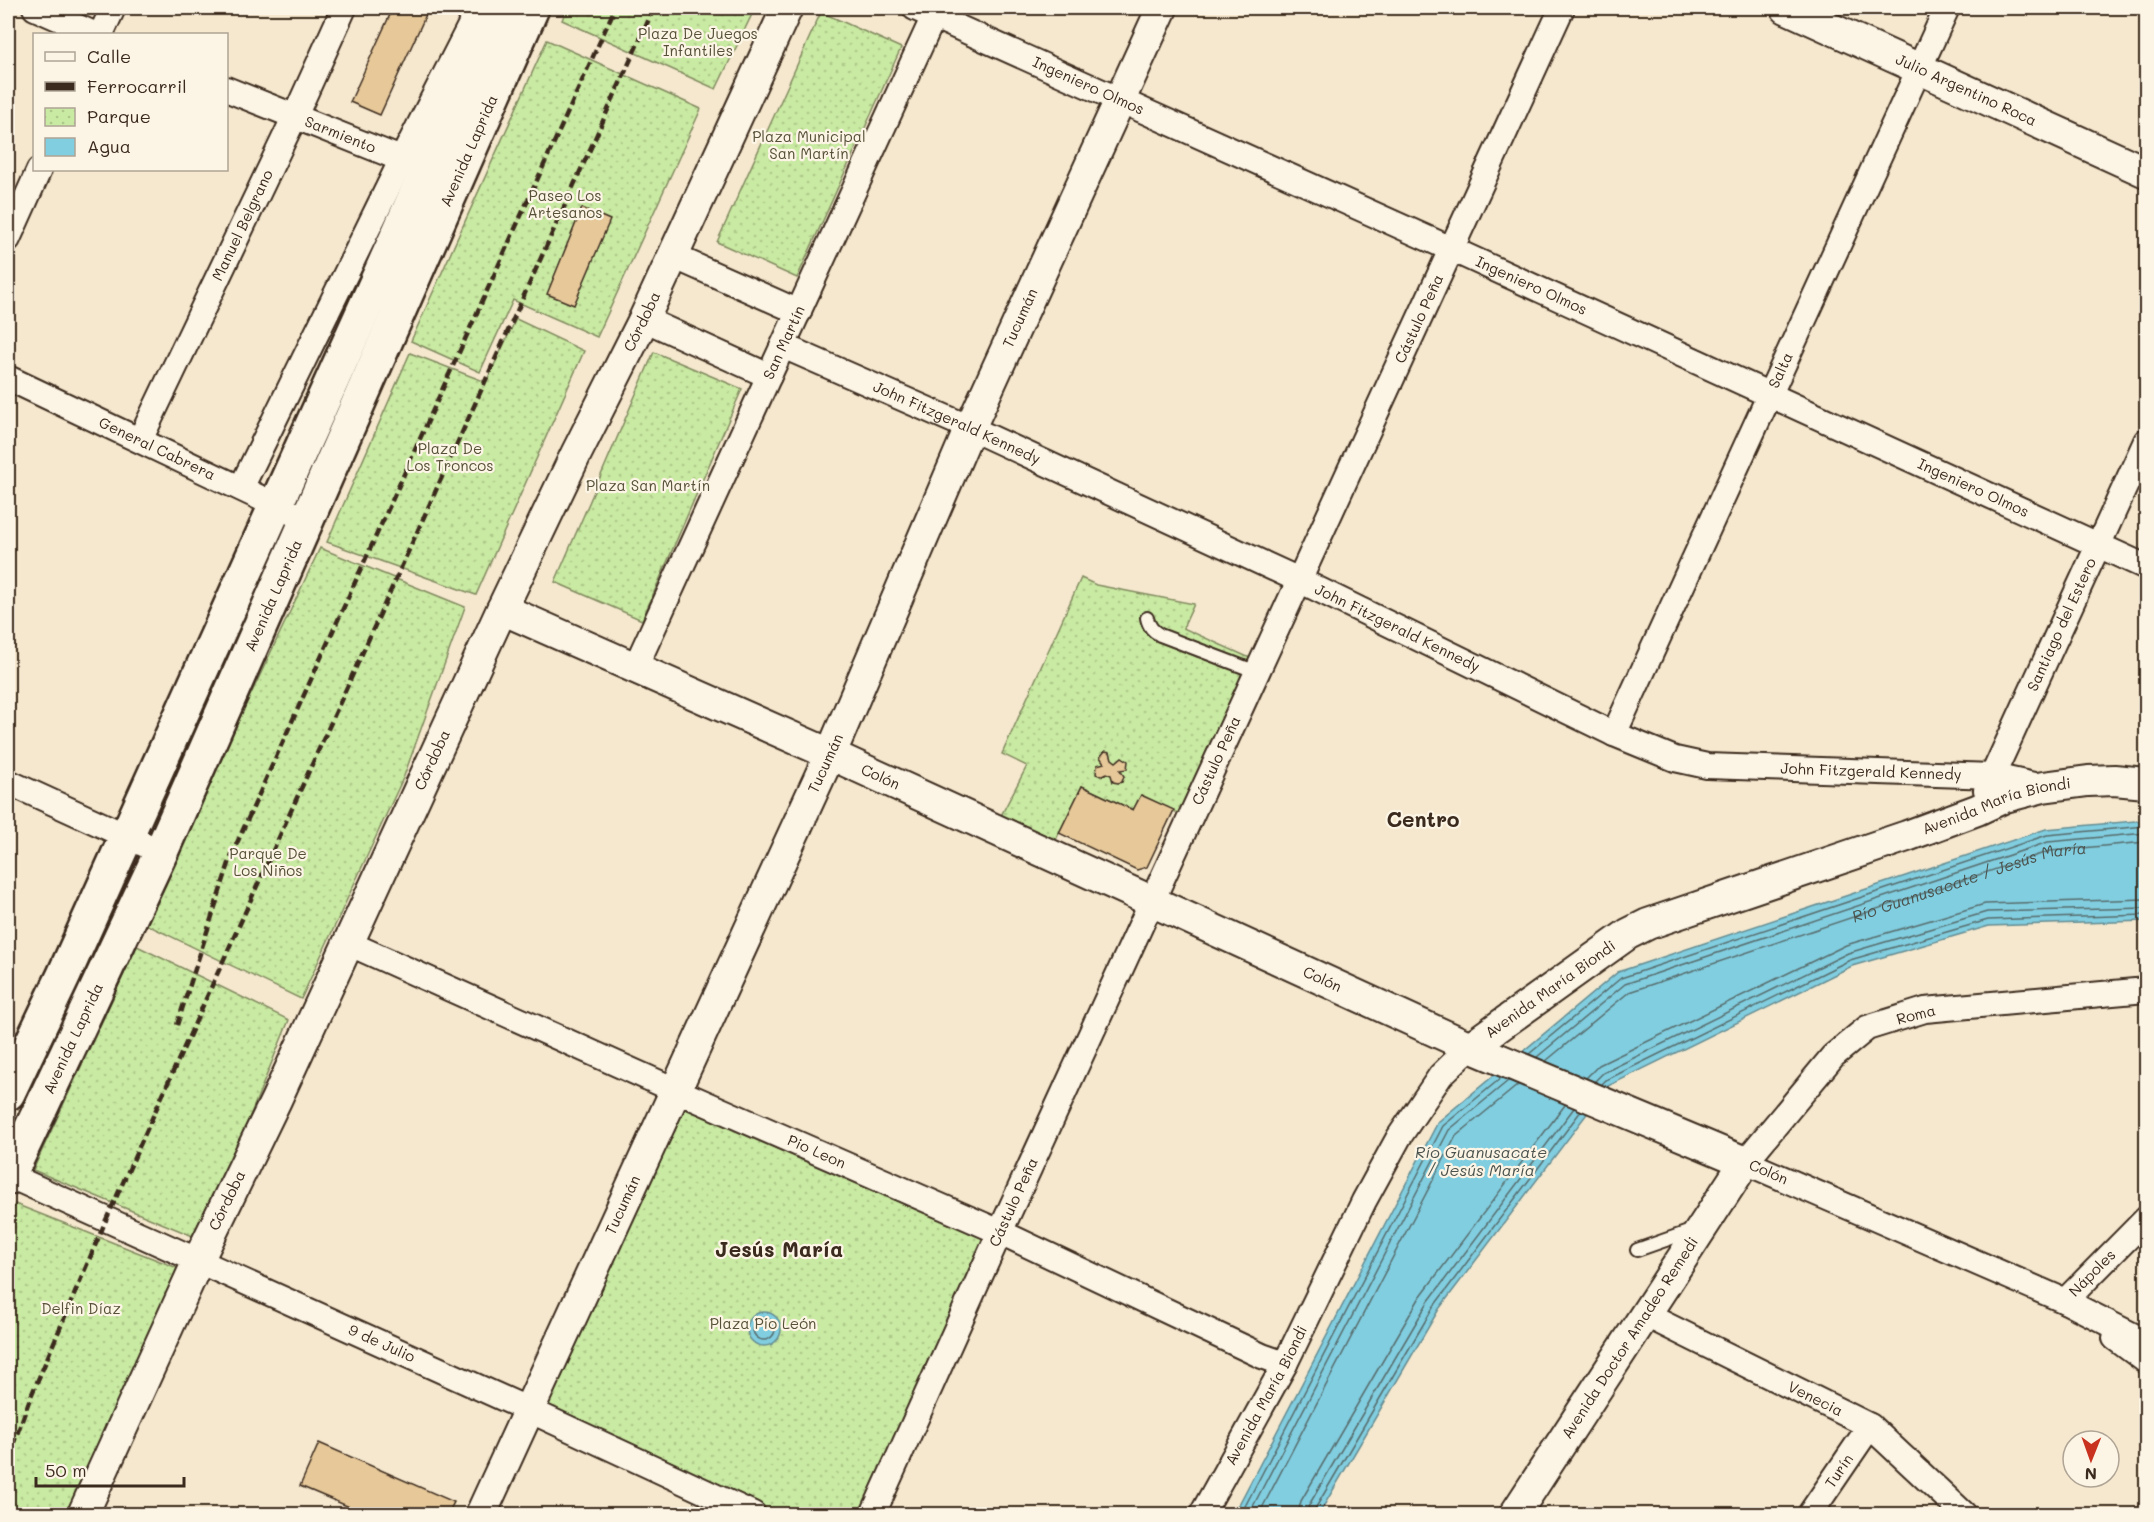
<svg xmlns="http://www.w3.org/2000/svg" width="2154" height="1522" viewBox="0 0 2154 1522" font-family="Mali,sans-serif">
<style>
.park{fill:url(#park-dots);stroke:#828a60;stroke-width:1.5}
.water{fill:#81cee0;stroke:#658c92;stroke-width:1.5}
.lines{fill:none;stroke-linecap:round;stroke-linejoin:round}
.shore{stroke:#576c6c;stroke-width:1.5}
.building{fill:#e6c899;stroke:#3b2a1e;stroke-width:1.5}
.service-casing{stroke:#3b2a1e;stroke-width:16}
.minor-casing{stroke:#3b2a1e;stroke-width:28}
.tertiary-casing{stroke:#3b2a1e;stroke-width:34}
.secondary-casing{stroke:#3b2a1e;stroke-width:38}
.service{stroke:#fcf5e5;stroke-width:12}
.minor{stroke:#fcf5e5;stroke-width:24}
.tertiary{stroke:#fcf5e5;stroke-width:30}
.secondary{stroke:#fcf5e5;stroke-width:33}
.rail{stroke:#3b2a1e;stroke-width:4.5;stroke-dasharray:9 4.5;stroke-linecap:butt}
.labels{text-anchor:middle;stroke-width:4.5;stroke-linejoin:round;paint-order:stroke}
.park-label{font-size:15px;fill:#575038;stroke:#fcf5e5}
.street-label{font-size:15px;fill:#3b2a1e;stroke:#fcf5e5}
.water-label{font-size:16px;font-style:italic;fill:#4c534e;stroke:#fcf5e5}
.district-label{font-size:21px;font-weight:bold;fill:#3b2a1e;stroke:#fcf5e5}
</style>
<defs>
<pattern id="park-dots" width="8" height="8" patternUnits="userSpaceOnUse" patternTransform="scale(1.5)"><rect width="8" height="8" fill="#c9eaa2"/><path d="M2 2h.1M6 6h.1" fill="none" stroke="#aec98b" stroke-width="1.8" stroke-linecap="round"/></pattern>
</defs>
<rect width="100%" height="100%" fill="#f5e8ce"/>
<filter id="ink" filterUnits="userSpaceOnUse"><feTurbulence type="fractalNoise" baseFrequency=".0167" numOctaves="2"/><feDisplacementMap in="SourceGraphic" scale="12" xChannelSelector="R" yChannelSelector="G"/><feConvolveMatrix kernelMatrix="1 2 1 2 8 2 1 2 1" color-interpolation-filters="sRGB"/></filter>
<g filter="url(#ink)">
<g class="park">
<polygon points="567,8 755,8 716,89 562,20"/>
<polygon points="821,12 901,48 797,278 717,242"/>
<polygon points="547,40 701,109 597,337 513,300 480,372 411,341"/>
<polygon points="516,319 584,351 476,595 327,542 410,353 486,382"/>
<polygon points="654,352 742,389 642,620 555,582"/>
<polygon points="320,548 465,607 404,776 301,999 143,923"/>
<polygon points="1081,578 1096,585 1194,604 1183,628 1261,663 1190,819 1141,795 1133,810 1082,786 1049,854 994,829 1027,766 1002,754"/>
<polygon points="137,946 289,1020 200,1239 33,1170"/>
<polygon points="675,1090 1000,1232 873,1514 753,1514 529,1410"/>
<polygon points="15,1204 180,1269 68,1514 8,1514 8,1222"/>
</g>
<g class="water">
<polygon points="2146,820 2146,921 1989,926 1852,966 1608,1086 1439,1309 1319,1514 1234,1514 1438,1122 1618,972 2046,829"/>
<circle cx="764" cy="1329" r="17"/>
</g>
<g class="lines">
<g class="shore">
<polyline points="1529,1054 1621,978 2047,835 2146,826"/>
<polyline points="1537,1057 1625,984 2048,842 2146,833"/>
<path id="s1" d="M1546,1061L1629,992L2050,851L2146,842"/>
<polyline points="1586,1078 1599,1065 1846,945 1985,904 2146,899"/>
<polyline points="1595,1081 1603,1073 1848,953 1987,912 2146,908"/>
<polyline points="1602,1084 1606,1080 1850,960 1988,920 2146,915"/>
<circle cx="764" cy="1329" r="11"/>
<polyline points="1241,1514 1443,1126 1501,1078"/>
<polyline points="1249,1514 1449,1130 1508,1081"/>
<polyline points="1259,1514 1456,1136 1518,1085"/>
<polyline points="1298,1514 1301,1501 1420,1297 1565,1105"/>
<polyline points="1307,1514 1309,1505 1428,1302 1574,1108"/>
<polyline points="1314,1514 1315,1509 1434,1306 1581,1111"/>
</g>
</g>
<g class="building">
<polygon points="393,8 429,8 380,115 350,102"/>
<polygon points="582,208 610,220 574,305 547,294"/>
<polygon points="1105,751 1110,752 1112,759 1116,762 1122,757 1128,761 1127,769 1120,770 1124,776 1122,782 1118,783 1113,782 1111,775 1107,773 1101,776 1096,774 1097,765 1104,763 1100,757"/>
<polygon points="1082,786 1133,810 1141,795 1174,810 1147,867 1137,870 1059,833"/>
<polygon points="319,1443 454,1502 448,1514 366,1514 300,1486"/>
</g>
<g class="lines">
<defs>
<g id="service">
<path d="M1147,618C1149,627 1153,631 1160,635L1257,672"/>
<polyline points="1637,1250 1694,1230"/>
</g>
<g id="minor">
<polyline points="35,8 94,34"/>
<path id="s2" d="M915,8L1451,249L2146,567"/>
<polyline points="101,34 113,8"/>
<path id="s3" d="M226,89L416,165"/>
<polyline points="8,239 39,170"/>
<polyline points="673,256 799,312"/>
<polyline points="644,319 769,376"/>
<path id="s4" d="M783,346L970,428L1299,580L1614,734L1675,759L1707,766L1993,776L2043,787"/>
<path id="s5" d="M8,378L307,520"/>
<path id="s6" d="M140,440L295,116L344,8"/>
<polyline points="241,488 402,159 479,8"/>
<path id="s7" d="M635,668L934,16"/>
<path id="s8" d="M1614,734L1947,8"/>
<polyline points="8,782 161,852"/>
<path id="s9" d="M1986,790L2146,441"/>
<path id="s10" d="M348,943L675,1090L1000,1232L1262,1356L1285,1364"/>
<path id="s11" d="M2146,990L1925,1010L1867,1028L1833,1056L1745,1162L2065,1301L2146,1342"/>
<path id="s12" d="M8,1175L529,1410L753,1514"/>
<path id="s13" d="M2065,1301L2146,1219"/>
<path id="s14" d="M1646,1315L1870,1426L1964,1514"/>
<polyline points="2115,1338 2146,1361"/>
<path id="s15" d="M873,1514L1000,1232L1562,8"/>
<path id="s16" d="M1202,1514L1285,1364L1364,1201L1399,1137L1441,1075L1470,1047"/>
<path id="s17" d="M1810,1514L1870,1426"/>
</g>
<g id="tertiary">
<path id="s18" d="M1786,8L2146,172"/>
<path id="s19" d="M502,609L830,754L1470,1047L1745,1162L1515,1514"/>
<path id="s20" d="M1470,1047L1628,934L1648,924L1907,836L1977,810L2005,797L2043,787L2088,781L2114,780L2146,783"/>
<path id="s21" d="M83,1514L198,1261L276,1100L502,609L576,454L644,319L787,8"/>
<path id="s22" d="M481,1514L837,739L970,428L1162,8"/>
</g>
<g id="secondary">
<polyline points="8,1093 64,975 500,8"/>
<path id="s23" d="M8,1178L161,852L532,8"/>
</g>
</defs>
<use href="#service" class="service-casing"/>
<use href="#minor" class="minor-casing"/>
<use href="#tertiary" class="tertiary-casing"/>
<use href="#secondary" class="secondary-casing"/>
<use href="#service" class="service"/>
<use href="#minor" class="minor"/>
<use href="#tertiary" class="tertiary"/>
<use href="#secondary" class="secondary"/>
<g class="rail">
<polyline points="177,1025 232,854 615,8"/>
<polyline points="8,1459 29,1401 106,1220 654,8"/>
</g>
</g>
</g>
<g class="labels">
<g class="park-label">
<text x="698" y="39">Plaza De Juegos<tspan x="698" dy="17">Infantiles</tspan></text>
<text x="809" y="142">Plaza Municipal<tspan x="809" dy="17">San Martín</tspan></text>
<text x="565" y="201">Paseo Los<tspan x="565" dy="17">Artesanos</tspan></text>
<text x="450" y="454">Plaza De<tspan x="450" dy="17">Los Troncos</tspan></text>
<text x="648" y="491">Plaza San Martín</text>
<text x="268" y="859">Parque De<tspan x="268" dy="17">Los Niños</tspan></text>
<text x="81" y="1314">Delfin Díaz</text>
<text x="763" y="1329">Plaza Pío León</text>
</g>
<g class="street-label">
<text dy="5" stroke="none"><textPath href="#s2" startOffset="190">Ingeniero Olmos</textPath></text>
<text dy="5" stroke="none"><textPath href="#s18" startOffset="198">Julio Argentino Roca</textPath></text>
<text dy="5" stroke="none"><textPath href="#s3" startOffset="123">Sarmiento</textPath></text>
<text dy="5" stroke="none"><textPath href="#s23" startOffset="1126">Avenida Laprida</textPath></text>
<text dy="5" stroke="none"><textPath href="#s6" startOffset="238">Manuel Belgrano</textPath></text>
<text dy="5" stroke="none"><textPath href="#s2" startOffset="676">Ingeniero Olmos</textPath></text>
<text dy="5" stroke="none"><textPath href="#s22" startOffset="1312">Tucumán</textPath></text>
<text dy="5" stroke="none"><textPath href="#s15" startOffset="1314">Cástulo Peña</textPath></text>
<text dy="5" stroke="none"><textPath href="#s21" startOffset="1317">Córdoba</textPath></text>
<text dy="5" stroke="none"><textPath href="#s7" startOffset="358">San Martín</textPath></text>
<text dy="5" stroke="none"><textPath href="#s8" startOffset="400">Salta</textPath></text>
<text dy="5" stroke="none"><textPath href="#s4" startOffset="190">John Fitzgerald Kennedy</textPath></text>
<text dy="5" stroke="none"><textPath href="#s5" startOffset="165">General Cabrera</textPath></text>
<text dy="5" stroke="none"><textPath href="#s2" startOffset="1162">Ingeniero Olmos</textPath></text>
<text dy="5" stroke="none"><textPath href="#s23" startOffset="640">Avenida Laprida</textPath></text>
<text dy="5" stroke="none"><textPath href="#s9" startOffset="182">Santiago del Estero</textPath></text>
<text dy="5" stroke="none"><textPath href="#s4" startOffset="676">John Fitzgerald Kennedy</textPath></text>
<text dy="5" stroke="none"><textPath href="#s21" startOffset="831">Córdoba</textPath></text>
<text dy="5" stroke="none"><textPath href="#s15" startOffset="828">Cástulo Peña</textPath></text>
<text dy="5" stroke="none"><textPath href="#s22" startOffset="826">Tucumán</textPath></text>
<text dy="5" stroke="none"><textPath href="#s4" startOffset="1180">John Fitzgerald Kennedy</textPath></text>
<text dy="5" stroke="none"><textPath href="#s19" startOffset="414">Colón</textPath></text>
<text dy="5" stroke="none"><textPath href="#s20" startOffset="585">Avenida María Biondi</textPath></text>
<text dy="5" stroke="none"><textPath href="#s19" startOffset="900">Colón</textPath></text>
<text dy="5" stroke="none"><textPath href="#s20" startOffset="99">Avenida María Biondi</textPath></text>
<text transform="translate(1916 1015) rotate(-14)" y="5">Roma</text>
<text dy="5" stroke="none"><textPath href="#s23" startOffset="154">Avenida Laprida</textPath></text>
<text dy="5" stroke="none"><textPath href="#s10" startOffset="513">Pio Leon</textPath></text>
<text dy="5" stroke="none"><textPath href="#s11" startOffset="490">Colón</textPath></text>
<text dy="5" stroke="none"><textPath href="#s21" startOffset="345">Córdoba</textPath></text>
<text dy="5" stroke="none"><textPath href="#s15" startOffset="342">Cástulo Peña</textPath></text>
<text dy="5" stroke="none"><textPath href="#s22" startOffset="340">Tucumán</textPath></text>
<text dy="5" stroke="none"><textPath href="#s13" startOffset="39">Nápoles</textPath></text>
<text transform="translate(1630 1338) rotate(-57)" y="5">Avenida Doctor Amadeo Remedi</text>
<text dy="5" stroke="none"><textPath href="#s12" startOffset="410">9 de Julio</textPath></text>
<text dy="5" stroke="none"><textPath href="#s16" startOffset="135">Avenida María Biondi</textPath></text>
<text dy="5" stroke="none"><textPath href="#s14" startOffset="189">Venecia</textPath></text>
<text dy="5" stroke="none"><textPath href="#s17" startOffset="52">Turín</textPath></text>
</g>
<g class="water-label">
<text dy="6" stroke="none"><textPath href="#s1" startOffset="466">Río Guanusacate / Jesús María</textPath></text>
<text x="1481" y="1158">Río Guanusacate<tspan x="1481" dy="18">/ Jesús María</tspan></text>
</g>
<g class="district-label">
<text x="1423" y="827">Centro</text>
<text x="779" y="1257">Jesús María</text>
</g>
</g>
<rect width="2154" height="1522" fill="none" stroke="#fcf5e5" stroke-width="30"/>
<rect x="15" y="15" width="2124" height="1492" fill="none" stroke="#3b2a1e" stroke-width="2" filter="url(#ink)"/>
<rect x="33" y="33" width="195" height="138" fill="#fcf5e5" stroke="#afa495" stroke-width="1.5"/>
<rect x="45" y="52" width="30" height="9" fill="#fcf5e5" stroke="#afa495" stroke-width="1.5"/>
<text x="87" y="63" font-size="18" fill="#3b2a1e">Calle</text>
<rect x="45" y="82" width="30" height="9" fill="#3b2a1e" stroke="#afa495" stroke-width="1.5"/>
<text x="87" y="93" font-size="18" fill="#3b2a1e">Ferrocarril</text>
<rect x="45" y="108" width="30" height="18" fill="url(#park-dots)" stroke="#afa495" stroke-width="1.5"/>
<text x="87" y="123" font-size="18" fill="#3b2a1e">Parque</text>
<rect x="45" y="138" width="30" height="18" fill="#81cee0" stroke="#afa495" stroke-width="1.5"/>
<text x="87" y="153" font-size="18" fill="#3b2a1e">Agua</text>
<g transform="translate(2091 1459) rotate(181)"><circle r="28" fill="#fcf5e5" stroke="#afa495" stroke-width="1.5"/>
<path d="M0-4.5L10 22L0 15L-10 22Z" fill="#c8321e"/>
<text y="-9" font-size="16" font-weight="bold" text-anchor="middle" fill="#3b2a1e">N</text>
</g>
<path d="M36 1477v9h148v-9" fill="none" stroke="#3b2a1e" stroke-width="3"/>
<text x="45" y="1477" font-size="18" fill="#3b2a1e" stroke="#fcf5e5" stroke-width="4.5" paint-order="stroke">50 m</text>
</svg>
